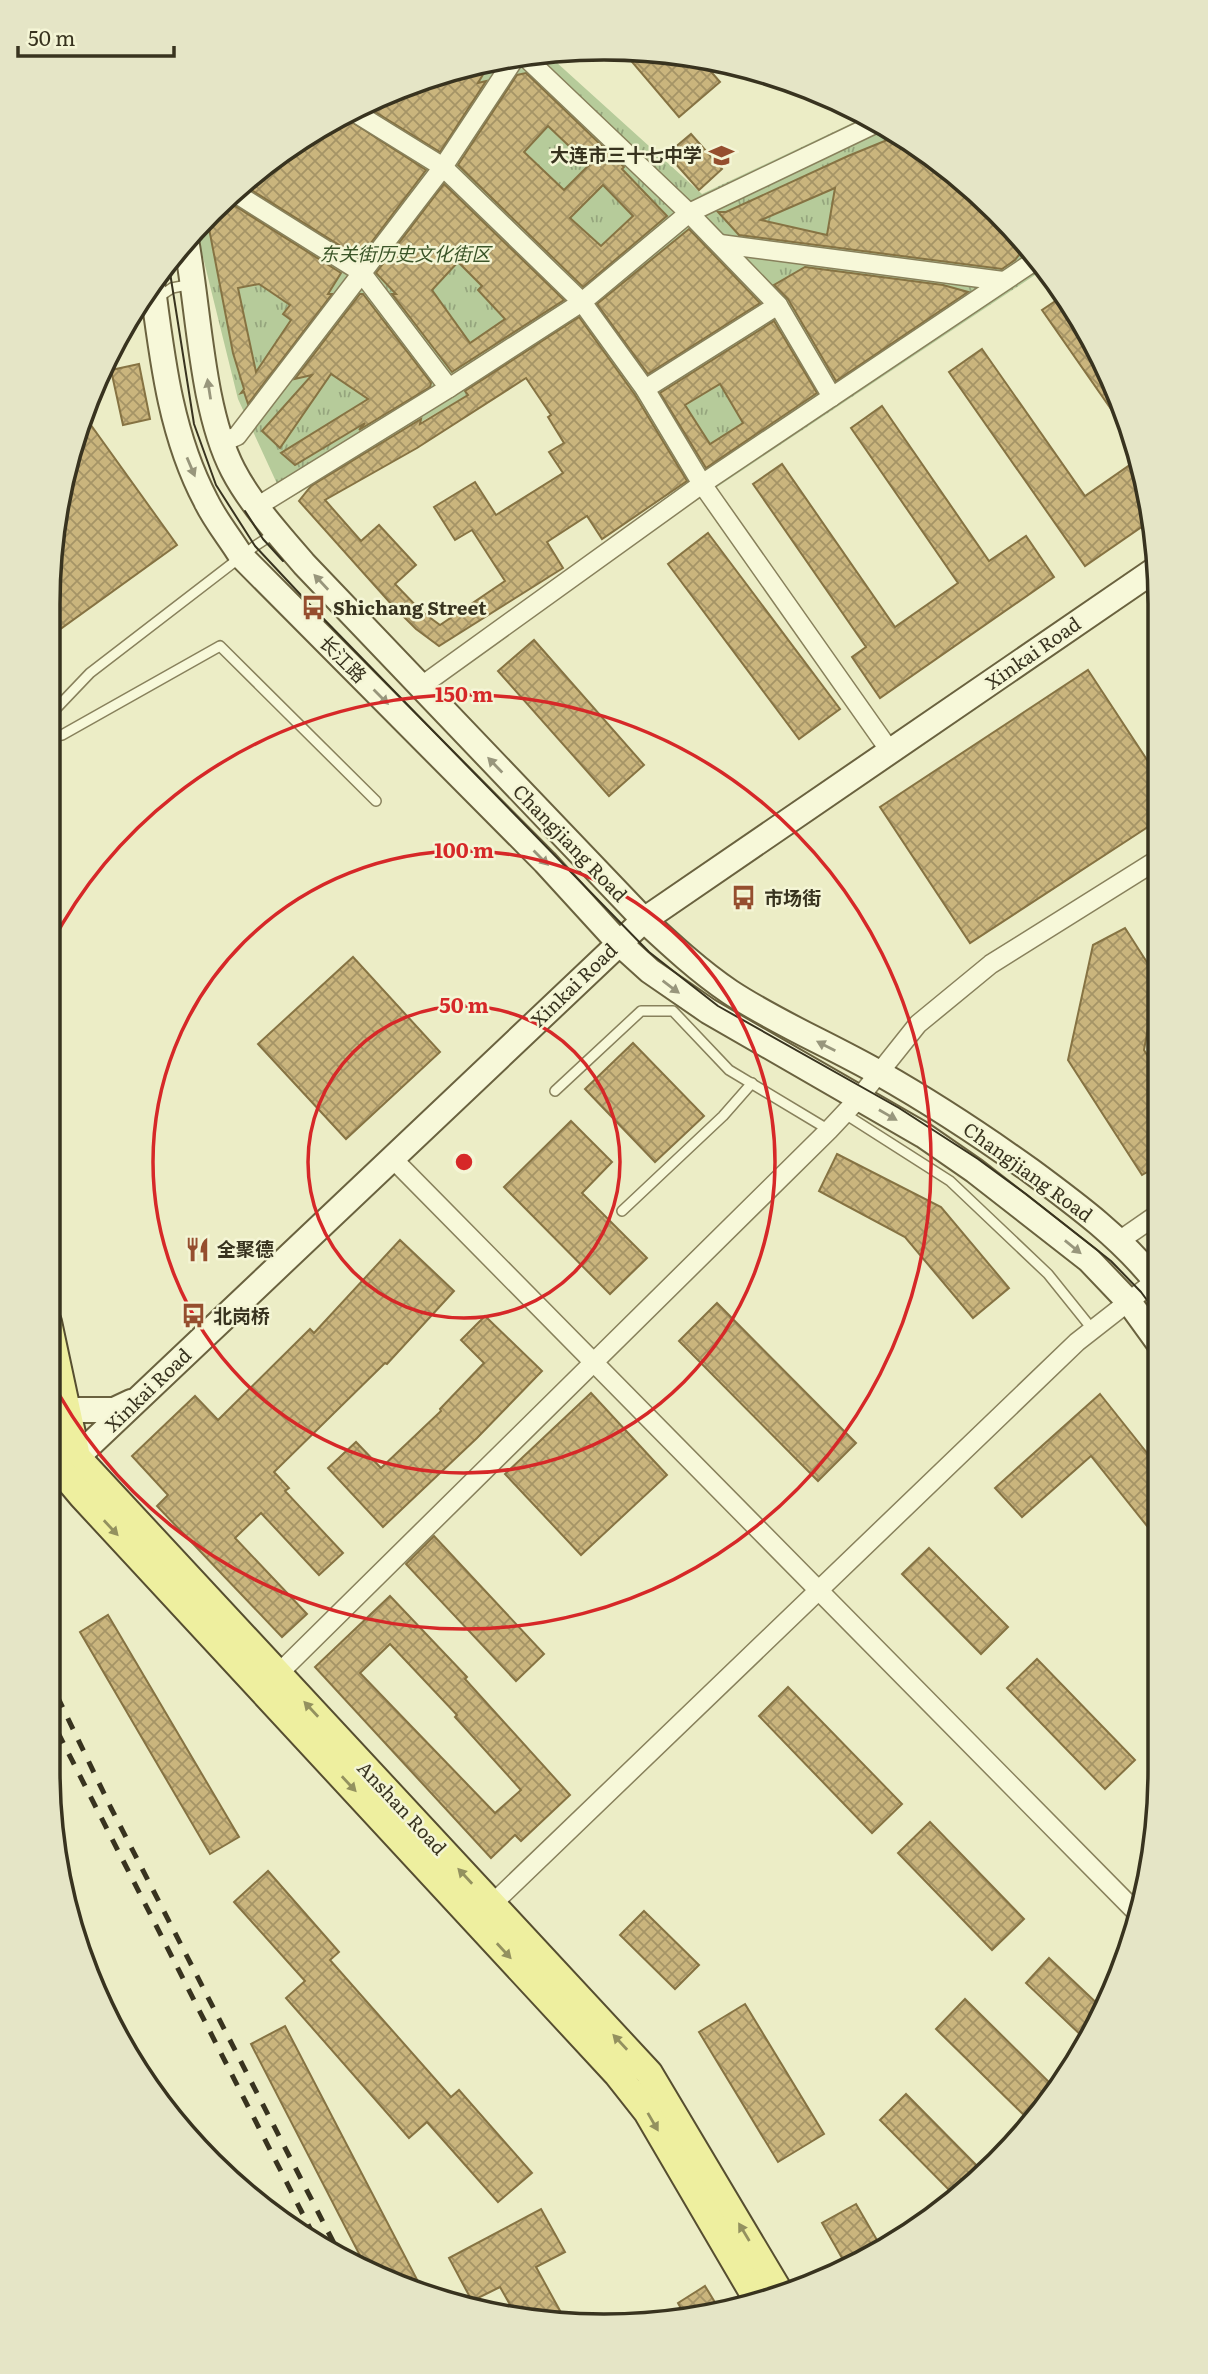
<svg xmlns="http://www.w3.org/2000/svg" width="1208" height="2374" viewBox="0 0 1208 2374" font-family="Literata,'Noto Sans SC',serif">
<style>
.park{fill:url(#park-tufts)}
.building{fill:url(#building-cross-hatch);stroke:#867343;stroke-width:2;fill-rule:evenodd}
.lines{fill:none;stroke-linecap:round;stroke-linejoin:round}
.lane-casing{stroke:#88815c;stroke-width:12}
.street-casing{stroke:#88815c;stroke-width:21}
.secondary-casing{stroke:#6a623f;stroke-width:28}
.primary-casing{stroke:#564e30;stroke-width:30}
.lane{stroke:#f7f8d9;stroke-width:9}
.street{stroke:#f7f8d9;stroke-width:18}
.secondary{stroke:#f7f8d9;stroke-width:24}
.primary{stroke:#eeef9f;stroke-width:26}
.tram{stroke:#38331f;stroke-width:2}
.rail{stroke:#38331f;stroke-width:5;stroke-dasharray:12 12;stroke-linecap:butt}
.oneway{fill:#98967c}
.oneway2{fill:#93915f}
.ring{fill:none;stroke:#d62828;stroke-width:3.5}
.labels{text-anchor:middle;stroke-width:5;stroke-linejoin:round;paint-order:stroke}
.poi-label{font-size:19px;font-weight:bold;fill:#38331f;stroke:#f4f5d5;text-anchor:start}
.park-label{font-size:19px;font-style:italic;fill:#3a5427;stroke:#f4f5d5}
.street-label{font-size:19px;fill:#38331f;stroke:#f4f5d5}
.rim{fill:none;stroke:#38331f;stroke-width:3.5}
.centre{fill:#d62828;stroke:#f4f5d5;stroke-width:3.5}
.ring-label{font-size:21px;text-anchor:middle;font-weight:bold;fill:#d62828;stroke:#f4f5d5;stroke-width:5;stroke-linejoin:round;paint-order:stroke}
</style>
<defs>
<pattern id="park-tufts" width="24" height="20" patternUnits="userSpaceOnUse" patternTransform="scale(1.75)"><rect width="24" height="20" fill="#b6cb9a"/><path d="M3 7l-1-3M5 7V3M7 7l1-3M15 17l-1-3M17 17v-4M19 17l1-3" fill="none" stroke="#95a57d"/></pattern>
<pattern id="building-cross-hatch" width="8" height="8" patternUnits="userSpaceOnUse" patternTransform="scale(1.75)"><rect width="8" height="8" fill="#cab57d"/><path d="M0 0l8 8M0 8l8-8" fill="none" stroke="#a59466"/></pattern>
</defs>
<rect width="100%" height="100%" fill="#ecedc6"/>
<polygon class="park" points="531,52 545,52 702,194 867,116 971,185 1047,267 693,503 581,329 285,501 238,399 196,229 237,186 325,122 425,77"/>
<g class="building">
<polygon points="640,48 699,58 720,82 679,117 621,49"/>
<polygon points="491,61 478,83 486,81 440,152 364,105 425,77 447,72 456,77 461,68"/>
<path d="M526,73L624,167L622,169L667,216L583,287L458,165L517,75ZM548,126L589,165L564,190L524,152ZM603,185L633,216L601,246L570,218Z"/>
<polygon points="341,115 426,170 361,256 354,249 352,253 240,183 325,122"/>
<polygon points="691,134 722,169 699,190 667,154"/>
<path d="M887,140L909,144L971,185L1027,245L1015,260L1002,269L739,235L718,212H726L848,156ZM835,188L827,235L761,220Z"/>
<path d="M444,184L564,300L452,372L392,294H396L376,273ZM458,262L482,286L478,290L505,319L470,343L432,290Z"/>
<path d="M224,199L341,273L328,294H332L248,404L244,392L241,393L244,389L233,353L207,218ZM259,284L290,305L283,314L291,320L256,372L238,288Z"/>
<polygon points="689,229 760,303 648,374 597,304"/>
<polygon points="805,267 943,285 968,292 836,381 788,299 774,285"/>
<polygon points="360,294 363,294 431,383 430,387 359,430 365,423 295,465 281,453 368,399 331,374 280,448 262,431 312,375 295,379"/>
<polygon points="1063,296 1119,391 1129,431 1127,432 1042,310"/>
<path d="M579,317L635,395L687,481L602,539L587,516L547,542L563,568L439,646L416,629L393,606L299,501L311,486L421,419L420,424L468,395L465,391ZM526,378L551,415L548,417L564,443L549,452L563,473L496,515L475,482L434,507L455,540L472,530L505,581L440,625L421,611L395,584L416,565L379,525L361,541L325,500L417,448Z"/>
<path d="M774,321L817,393L706,468L660,393ZM720,384L743,423L710,444L685,405Z"/>
<polygon points="982,349 1085,496 1137,460 1153,519 1085,566 949,372"/>
<polygon points="139,364 150,419 123,425 111,370"/>
<polygon points="882,406 989,561 1026,536 1054,577 880,698 852,657 866,647 753,484 782,464 895,627 958,583 851,428"/>
<polygon points="83,414 177,545 59,630 48,615 48,568 66,460"/>
<polygon points="708,533 840,709 799,739 668,564"/>
<polygon points="534,640 644,765 609,796 498,671"/>
<polygon points="1088,670 1157,775 1157,821 970,943 880,807"/>
<polygon points="1125,928 1157,978 1144,1050 1157,1071 1158,1166 1142,1175 1068,1060 1093,945"/>
<polygon points="353,957 440,1052 346,1139 258,1044"/>
<polygon points="633,1043 704,1116 655,1162 585,1089"/>
<polygon points="571,1121 612,1162 582,1193 647,1258 610,1294 504,1187"/>
<polygon points="837,1154 941,1207 1009,1288 973,1318 905,1237 819,1191"/>
<polygon points="400,1240 454,1291 387,1364 385,1363 274,1472 289,1488 285,1491 343,1553 319,1575 261,1513 235,1538 307,1614 282,1637 157,1506 168,1495 132,1456 195,1396 218,1420 310,1329 314,1333"/>
<polygon points="717,1303 856,1443 818,1481 679,1341"/>
<polygon points="485,1316 542,1371 477,1438 383,1527 328,1468 356,1442 381,1468 441,1411 440,1409 484,1363 461,1340"/>
<polygon points="591,1393 667,1475 581,1555 505,1474"/>
<polygon points="1100,1394 1159,1468 1159,1541 1091,1456 1022,1517 995,1488"/>
<polygon points="434,1536 544,1654 516,1681 406,1564"/>
<polygon points="929,1548 1008,1627 981,1654 902,1574"/>
<path d="M390,1596L467,1677L465,1679L570,1795L521,1841L515,1835L491,1858L315,1667ZM390,1644L457,1715L455,1717L521,1790L495,1813L360,1673Z"/>
<polygon points="108,1615 239,1837 210,1854 80,1632"/>
<polygon points="1037,1659 1135,1760 1105,1789 1007,1688"/>
<polygon points="788,1687 902,1804 872,1833 759,1716"/>
<polygon points="930,1822 1024,1919 992,1950 898,1853"/>
<polygon points="268,1871 339,1952 330,1960 451,2097 459,2090 532,2173 498,2202 427,2122 409,2138 286,1998 305,1981 234,1902"/>
<polygon points="644,1911 699,1965 675,1989 620,1935"/>
<polygon points="1049,1958 1105,2011 1086,2040 1026,1983"/>
<polygon points="965,1999 1053,2086 1029,2120 936,2029"/>
<polygon points="745,2004 824,2134 778,2162 699,2032"/>
<polygon points="285,2026 425,2295 391,2284 369,2273 251,2044"/>
<polygon points="906,2094 984,2173 954,2195 880,2120"/>
<polygon points="856,2204 881,2247 849,2270 822,2223"/>
<polygon points="541,2209 565,2252 536,2267 564,2318 517,2317 500,2287 472,2301 449,2258"/>
<polygon points="705,2286 719,2309 687,2319 678,2303"/>
</g>
<g class="lines">
<defs>
<g id="lane">
<polyline points="131,316 172,288 192,284"/>
<polyline points="48,717 90,673 255,546 275,533"/>
<polyline points="48,737 62,735 220,646 376,801"/>
<polyline points="555,1091 641,1011 673,1011 729,1070 829,1130"/>
<polyline points="845,1114 950,1181 1048,1274 1093,1330"/>
<polyline points="622,1211 723,1116 752,1083"/>
</g>
<g id="street">
<polyline points="522,54 689,213 778,305 832,397"/>
<polyline points="351,110 443,167 582,302 645,389 702,484 890,751"/>
<polyline points="232,191 361,272 449,388"/>
<polyline points="720,244 1003,281"/>
<polyline points="645,389 778,305"/>
<polyline points="221,443 237,436 443,167 517,55"/>
<polyline points="258,506 449,388 582,302 689,213 877,123"/>
<polyline points="420,687 702,484 1039,258"/>
<polyline points="392,1158 1141,1917"/>
<polyline points="1119,1241 1158,1214"/>
<polyline points="278,1674 829,1130 859,1098 918,1024 991,964 1157,860"/>
<polyline points="485,1911 1077,1342 1155,1281"/>
</g>
<g id="secondary">
<path d="M186,240C199,309 201,408 233,470C250,503 280,536 304,564L644,920C671,945 699,971 730,992C777,1023 830,1045 879,1073C932,1103 982,1136 1031,1171C1077,1205 1123,1239 1158,1284"/>
<path d="M152,281C162,357 170,433 206,501C215,520 230,538 241,556L545,862L619,943L650,971L708,1011L923,1135L975,1171L1089,1260L1129,1302L1158,1342"/>
<polyline points="48,1410 114,1410 131,1402"/>
<polyline points="60,1464 77,1457 644,920 1156,569"/>
</g>
<g id="primary">
<polyline points="48,1322 77,1457 649,2073 779,2291"/>
<polyline points="48,1432 56,1465 82,1496 617,2074 647,2112 756,2298"/>
</g>
</defs>
<use href="#lane" class="lane-casing"/>
<use href="#street" class="street-casing"/>
<use href="#secondary" class="secondary-casing"/>
<use href="#primary" class="primary-casing"/>
<use href="#lane" class="lane"/>
<use href="#street" class="street"/>
<use href="#secondary" class="secondary"/>
<use href="#primary" class="primary"/>
<g class="tram">
<polyline points="168,260 194,424 216,485 255,546 313,608 649,952 718,1006 899,1108 978,1159 1026,1194 1111,1261 1141,1292 1158,1315"/>
<polyline points="245,511 263,539 283,561"/>
</g>
<g class="rail">
<polyline points="47,1675 111,1808 341,2257"/>
<polyline points="47,1711 319,2246"/>
</g>
</g>
<defs><path id="oneway-solid" d="M-6-.8H1V-3.2L6.5 0L1 3.2V.8H-6Z" transform="scale(1.75)"/></defs>
<g class="oneway">
<use href="#oneway-solid" transform="translate(209 389) rotate(-99)"/>
<use href="#oneway-solid" transform="translate(191 467) rotate(67)"/>
<use href="#oneway-solid" transform="translate(321 582) rotate(-133)"/>
<use href="#oneway-solid" transform="translate(381 697) rotate(45)"/>
<use href="#oneway-solid" transform="translate(495 765) rotate(-134)"/>
<use href="#oneway-solid" transform="translate(541 858) rotate(45)"/>
<use href="#oneway-solid" transform="translate(671 987) rotate(37)"/>
<use href="#oneway-solid" transform="translate(826 1046) rotate(-153)"/>
<use href="#oneway-solid" transform="translate(888 1115) rotate(30)"/>
<use href="#oneway-solid" transform="translate(1073 1247) rotate(39)"/>
</g>
<g class="oneway2">
<use href="#oneway-solid" transform="translate(111 1528) rotate(47)"/>
<use href="#oneway-solid" transform="translate(311 1709) rotate(-133)"/>
<use href="#oneway-solid" transform="translate(349 1784) rotate(47)"/>
<use href="#oneway-solid" transform="translate(465 1876) rotate(-133)"/>
<use href="#oneway-solid" transform="translate(504 1951) rotate(47)"/>
<use href="#oneway-solid" transform="translate(620 2042) rotate(-133)"/>
<use href="#oneway-solid" transform="translate(653 2122) rotate(60)"/>
<use href="#oneway-solid" transform="translate(744 2232) rotate(-121)"/>
</g>
<g class="ring">
<circle cx="464" cy="1162" r="156"/>
<circle cx="464" cy="1162" r="311"/>
<path d="M50 946A467 467 0 1 1 48 1374"/>
</g>
<defs>
<symbol id="school-bare" viewBox="-9 -9 18 18"><path d="M0-5L7-2L0 1L-7-2ZM-4 1L0 2.5L4 1V4Q0 6-4 4Z" fill="#954e2e" stroke="#f4f5d5" stroke-width="2.5" paint-order="stroke"/></symbol>
<symbol id="bus-bare" viewBox="-9 -9 18 18"><path d="M-5-6H5V4H4V6H2V4H-2V6H-4V4H-5ZM-3.5-4V0h7V-4ZM-3.5 1.2v1.5H-2V1.2ZM2 1.2v1.5H3.5V1.2Z" fill="#954e2e" stroke="#f4f5d5" stroke-width="2.5" paint-order="stroke"/></symbol>
<symbol id="restaurant-bare" viewBox="-9 -9 18 18"><path d="M-5-6h1v4h1v-4h1v4h1v-4h1v5L-1.5 .5V6h-2V.5L-5-1ZM5-6V6H3V1.5H1.5Q1.5-4 5-6Z" fill="#954e2e" stroke="#f4f5d5" stroke-width="2.5" paint-order="stroke"/></symbol>
</defs>
<g fill-rule="evenodd">
<use href="#school-bare" x="704" y="138" width="35" height="35"/>
<use href="#bus-bare" x="296" y="590" width="35" height="35"/>
<use href="#bus-bare" x="726" y="880" width="35" height="35"/>
<use href="#restaurant-bare" x="180" y="1232" width="35" height="35"/>
<use href="#bus-bare" x="176" y="1298" width="35" height="35"/>
</g>
<g class="labels">
<g class="poi-label">
<text x="702" y="162" text-anchor="end">大连市三十七中学</text>
<text x="333" y="615">Shichang Street</text>
<text x="764" y="905">市场街</text>
<text x="217" y="1256">全聚德</text>
<text x="213" y="1323">北岗桥</text>
</g>
<g class="park-label">
<text x="405" y="261">东关街历史文化街区</text>
</g>
<g class="street-label">
<text transform="translate(1033 653) rotate(-35)" y="7">Xinkai Road</text>
<text transform="translate(343 659) rotate(45)" y="7">长江路</text>
<text transform="translate(570 843) rotate(46)" y="7">Changjiang Road</text>
<text transform="translate(574 985) rotate(-44)" y="7">Xinkai Road</text>
<text transform="translate(1028 1172) rotate(36)" y="7">Changjiang Road</text>
<text transform="translate(148 1390) rotate(-44)" y="7">Xinkai Road</text>
<text transform="translate(402 1808) rotate(47)" y="7">Anshan Road</text>
</g>
</g>
<path d="M0 0H1208V2374H0ZM604 60H604A544 544 0 0 1 1148 604V1770A544 544 0 0 1 604 2314H604A544 544 0 0 1 60 1770V604A544 544 0 0 1 604 60Z" fill="#e5e5c6" fill-rule="evenodd"/>
<path class="rim" d="M604 60H604A544 544 0 0 1 1148 604V1770A544 544 0 0 1 604 2314H604A544 544 0 0 1 60 1770V604A544 544 0 0 1 604 60Z"/>
<circle cx="464" cy="1162" r="10" class="centre"/>
<g class="ring-label">
<text x="464" y="702">150 m</text>
<text x="464" y="858">100 m</text>
<text x="464" y="1013">50 m</text>
</g>
<path d="M18 46v10h156v-10" fill="none" stroke="#38331f" stroke-width="3.5"/>
<text x="28" y="46" font-size="21" fill="#38331f" stroke="#f4f5d5" stroke-width="5" paint-order="stroke">50 m</text>
</svg>
